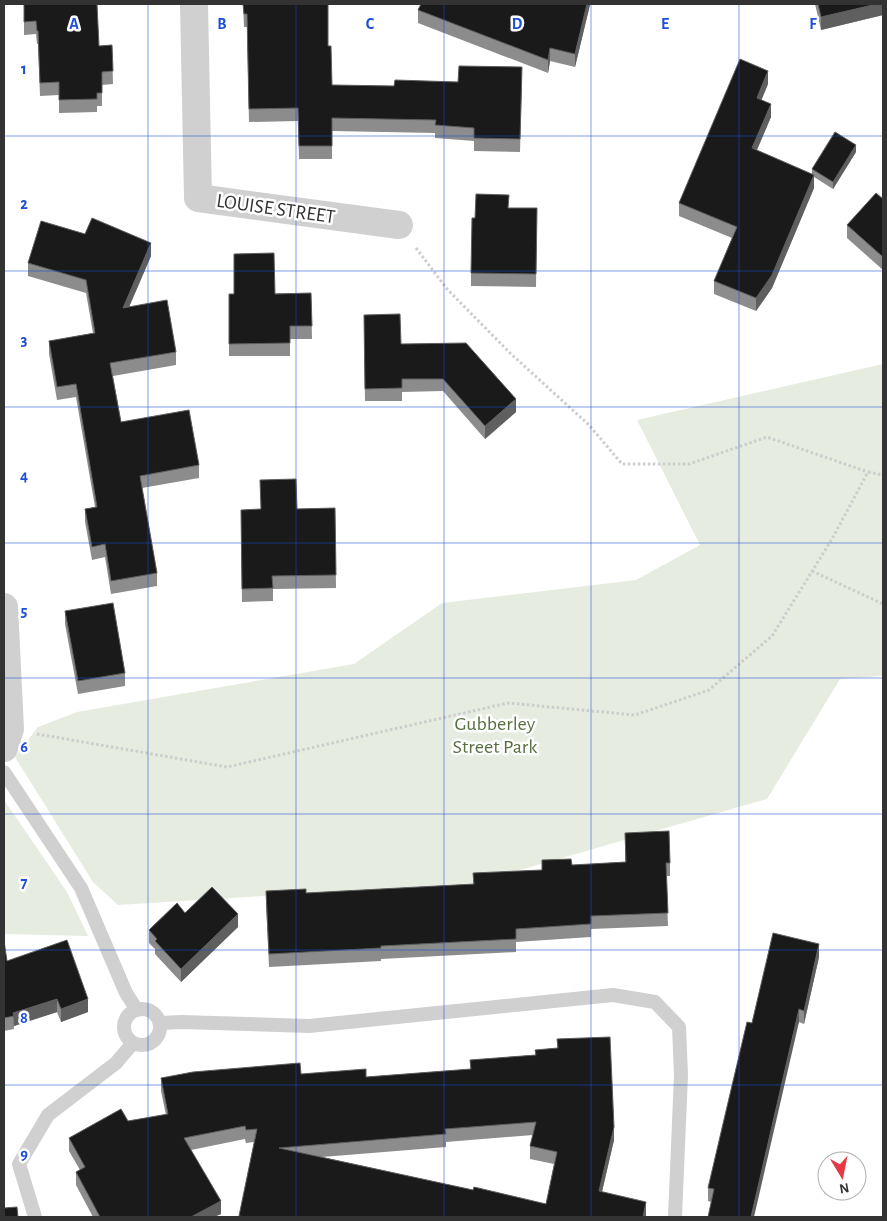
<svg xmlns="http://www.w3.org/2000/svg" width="887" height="1221" viewBox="0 0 887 1221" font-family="'Alegreya Sans',sans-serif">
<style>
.green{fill:#e6ecdf}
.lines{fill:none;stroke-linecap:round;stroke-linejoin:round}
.path{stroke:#cdcdcd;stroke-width:3;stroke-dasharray:2.5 2.5;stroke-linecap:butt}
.service{stroke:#d0d0d0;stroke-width:14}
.minor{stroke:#d0d0d0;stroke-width:28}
.wall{fill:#8c8c8c;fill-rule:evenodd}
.shaded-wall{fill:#5f5f5f}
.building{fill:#1a1a1a;stroke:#5f5f5f;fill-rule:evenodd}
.grid{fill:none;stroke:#1d4ed8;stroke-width:1;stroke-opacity:0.55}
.labels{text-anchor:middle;stroke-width:5;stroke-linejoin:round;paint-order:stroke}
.street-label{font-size:20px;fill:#333;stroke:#fff}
.park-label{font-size:20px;fill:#56703f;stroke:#fff}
.grid-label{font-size:16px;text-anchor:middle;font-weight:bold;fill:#1d4ed8;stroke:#fff;stroke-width:5;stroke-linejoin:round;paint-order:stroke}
</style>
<rect width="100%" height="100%" fill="#fff"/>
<g class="green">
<polygon points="883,364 883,676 840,679 767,799 475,883 118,905 93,882 15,757 38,727 77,712 354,664 442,603 636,580 700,545 637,420"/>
<polygon points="4,800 67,892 88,936 4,934"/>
</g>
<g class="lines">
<g class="path">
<polyline points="416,248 447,289 510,353 589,425 622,464 689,464 767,437 868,472"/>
<polyline points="812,571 883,604"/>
<polyline points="37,734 227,767 508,703 635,715 709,690 772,636 832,539 868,472 883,475"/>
</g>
<g class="service">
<polyline points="4,772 81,888 126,993 137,1010"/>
<circle cx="142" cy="1027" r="18"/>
<polyline points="161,1023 181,1022 309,1026 613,995 655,1002 679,1027 681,1075 675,1217"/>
<polyline points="35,1217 19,1164 48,1115 116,1063 133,1043"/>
</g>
<g class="minor">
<polyline points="194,4 198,198 399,225"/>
<polyline points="4,607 10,729 4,748"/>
</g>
</g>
<g class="wall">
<polygon points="24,4 99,46 112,45 113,84 102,85 102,106 97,106 97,112 59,113 59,95 40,96 38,44 37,44 36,34 24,35"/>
<polygon points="243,4 328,46 332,85 394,86 458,82 522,80 520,152 474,151 474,141 435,138 435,133 332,131 332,159 299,159 298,121 249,122 247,27 244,27"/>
<polygon points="590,4 575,67 550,61 548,73 418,23 418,10"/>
<polygon points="815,4 883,4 883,15 821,30"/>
<polygon points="768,84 761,100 771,117 757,150 812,174 812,169 856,152 833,189 814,177 814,188 772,288 756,311 714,294 714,281 732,238 679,216 679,203"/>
<polygon points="883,199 883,270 847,238 847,225"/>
<polygon points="509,208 537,208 536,287 471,286 471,273 475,218"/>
<polygon points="151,256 129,307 176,352 176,365 113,376 121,422 199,465 199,478 142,488 157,573 157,586 111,594 105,557 92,560 85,522 85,509 95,507 76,397 57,400 49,354 49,341 93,333 86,293 28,276 28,263"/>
<polygon points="311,293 312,339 290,339 290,356 229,356 229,294"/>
<polygon points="364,315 401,344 516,412 485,439 443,391 402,392 402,401 365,401"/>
<polygon points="335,508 336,588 273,589 273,601 242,602 241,510"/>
<polygon points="65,611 125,673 125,686 78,694 65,624"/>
<polygon points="625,833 670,863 670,876 666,876 668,926 591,929 591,937 516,942 516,952 381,959 381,961 269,967 266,904 266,891 306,893 473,884 473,873 542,870 542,860 572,865 625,862"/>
<polygon points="185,913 238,927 181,982 155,954 155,949 149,943 149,930"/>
<polygon points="4,941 7,961 88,1012 61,1022 57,1012 14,1026 14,1029 4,1031"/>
<polygon points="819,957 804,1024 799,1022 711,1202 708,1201 708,1188"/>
<path d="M557,1039L614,1140L602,1192L646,1215V1217H239L254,1142L246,1143L245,1139L191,1150L221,1214L214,1217H93L76,1185V1172L80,1170L69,1151V1138L128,1121L166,1115L161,1091V1078L301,1074L366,1077L470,1069V1060L535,1055V1050L557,1048ZM533,1135L530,1146V1159L554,1164L546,1204L473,1190L322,1157L446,1147V1142Z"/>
</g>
<g class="shaded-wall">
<polygon points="587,4 590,4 590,5 575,67 575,54"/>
<polygon points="877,4 883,4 883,15 821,30 821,17"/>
<polygon points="550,48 550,61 548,73 548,60"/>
<polygon points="768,71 768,84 757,111 757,98"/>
<polygon points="771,104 771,117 752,161 752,148"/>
<polygon points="856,145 856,152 833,189 833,182"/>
<polygon points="814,175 814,188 772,288 756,311 756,298"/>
<polygon points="151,243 151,256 123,321 123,308"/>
<polygon points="516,399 516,412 485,439 485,426"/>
<polygon points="238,914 238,927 181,982 181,969"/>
<polygon points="819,944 819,957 804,1024 804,1011"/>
<polygon points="57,999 57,1012 14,1026 13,1013"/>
<polygon points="88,999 88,1012 61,1022 61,1009"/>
<polygon points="799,1009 799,1022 754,1217 751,1217"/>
<polygon points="614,1127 614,1140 599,1204 599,1191"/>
<polygon points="221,1201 221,1214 214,1217 191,1217"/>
<polygon points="646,1202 646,1217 643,1217"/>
</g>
<g class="building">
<polygon points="24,4 97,4 99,46 112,45 113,71 102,72 102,93 97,93 97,99 59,100 59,82 40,83 38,31 37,31 36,21 24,22"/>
<polygon points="243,4 328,4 328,46 331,46 332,85 394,86 395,80 458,82 459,66 522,67 520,139 474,138 474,128 435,125 436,120 332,118 332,146 299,146 298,108 249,109 247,14 244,14"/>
<polygon points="421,4 587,4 575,54 550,48 548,60 418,10"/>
<polygon points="818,4 877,4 821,17"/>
<polygon points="740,59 768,71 757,98 771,104 752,148 814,175 772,275 756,298 714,281 737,227 679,203"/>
<polygon points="835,132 856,145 833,182 812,169"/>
<polygon points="876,193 883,199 883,257 847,225"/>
<polygon points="476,194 509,195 508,208 537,208 536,274 471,273 472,218 475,218"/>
<polygon points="92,218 151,243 123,308 167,300 176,352 110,363 121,422 189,410 199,465 140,476 157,573 111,581 105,544 92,547 85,509 97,507 76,384 57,387 49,341 95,333 86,280 28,263 41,221 85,234"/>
<polygon points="274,253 275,294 311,293 312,326 290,326 290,343 229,344 229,294 234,294 234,254"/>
<polygon points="400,314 401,344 466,343 516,399 485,426 443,379 402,379 402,388 365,389 364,315"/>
<polygon points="296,479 297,509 335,508 336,575 272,576 273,588 242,589 241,510 261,509 260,480"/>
<polygon points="113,603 125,673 78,681 65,611"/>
<polygon points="669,831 670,863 666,863 668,913 591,916 591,924 516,929 516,939 381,946 381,948 269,954 266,891 306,889 306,893 474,884 473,873 542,870 542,860 571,859 572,865 626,862 625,833"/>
<polygon points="212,887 238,914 181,969 155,941 157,939 149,930 177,903 185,913"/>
<polygon points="773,933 819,944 804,1011 799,1009 751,1217 708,1217 714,1189 708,1188 726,1111 747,1022 752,1023"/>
<polygon points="67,940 88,999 61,1009 57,999 13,1013 14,1016 4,1018 4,941 7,961"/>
<path d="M610,1037L614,1127L599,1191L646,1202L643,1217H245L239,1216L257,1129L246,1130L245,1126L184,1138L221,1201L191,1217H100L76,1172L85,1167L69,1138L121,1109L128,1121L168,1114L161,1078L193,1072L300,1063L301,1074L366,1069V1077L471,1069L470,1060L536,1055L535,1050L558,1048L557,1039ZM536,1122L530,1146L557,1152L546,1204L474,1187L473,1190L279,1148L446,1134L445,1129Z"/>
<polygon points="17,1207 18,1217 4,1217 4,1208"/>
</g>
<path class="grid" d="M148,4V1217M296,4V1217M444,4V1217M591,4V1217M739,4V1217M4,136H883M4,271H883M4,407H883M4,543H883M4,678H883M4,814H883M4,950H883M4,1085H883"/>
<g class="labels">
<g class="street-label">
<text transform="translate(276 208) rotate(8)" y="7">LOUISE STREET</text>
</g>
<g class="park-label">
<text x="495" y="730">Gubberley<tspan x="495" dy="23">Street Park</tspan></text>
</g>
</g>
<g class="grid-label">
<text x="74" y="29">A</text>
<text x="222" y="29">B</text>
<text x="370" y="29">C</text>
<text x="517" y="29">D</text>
<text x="665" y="29">E</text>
<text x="813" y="29">F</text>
<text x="24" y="74">1</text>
<text x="24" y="209">2</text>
<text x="24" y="345">3</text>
<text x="24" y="481">4</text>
<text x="24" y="616">5</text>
<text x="24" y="752">6</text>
<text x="24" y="888">7</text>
<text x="24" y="1023">8</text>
<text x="24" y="1159">9</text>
</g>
<rect width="887" height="1221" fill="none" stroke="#333333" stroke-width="10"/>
<g transform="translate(842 1176) rotate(170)"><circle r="24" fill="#ffffff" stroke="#adadad"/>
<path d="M0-4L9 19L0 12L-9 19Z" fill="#e63946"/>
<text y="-8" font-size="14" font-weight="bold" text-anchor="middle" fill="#333333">N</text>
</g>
</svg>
